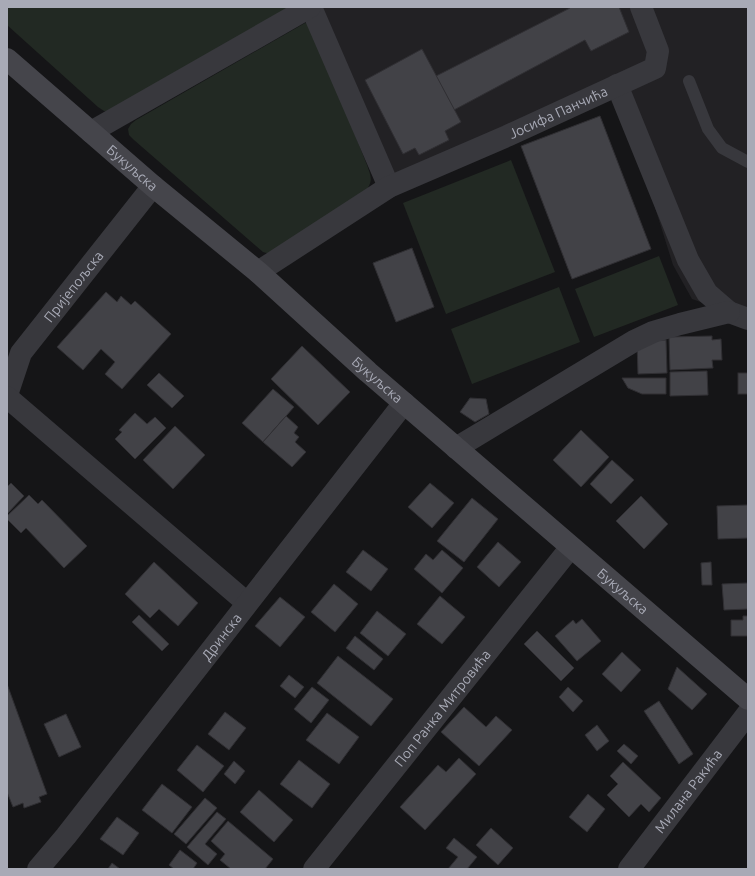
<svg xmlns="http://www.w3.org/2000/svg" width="755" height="876" viewBox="0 0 755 876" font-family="Ubuntu,sans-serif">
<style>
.built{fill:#222124}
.green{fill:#222923}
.building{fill:#424247;stroke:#302f33}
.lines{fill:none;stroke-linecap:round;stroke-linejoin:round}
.lane{stroke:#38383d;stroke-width:12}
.street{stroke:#38383d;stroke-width:22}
.secondary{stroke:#45454b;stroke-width:22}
.labels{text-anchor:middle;stroke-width:3.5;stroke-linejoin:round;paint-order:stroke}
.street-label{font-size:14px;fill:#a8aab6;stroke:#101012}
</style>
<rect width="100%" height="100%" fill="#151517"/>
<polygon class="built" points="311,7 748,7 748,328 729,312 692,299 673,265 617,86 389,187"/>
<g class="green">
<polygon points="7,7 291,7 110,111 104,111 98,107 7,25"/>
<path d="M305,23L310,24L313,29L367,165C372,179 373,181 364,194L270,254L263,252L134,140L129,135L128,129L131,124L136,120Z"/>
<polygon points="511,160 555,272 446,314 403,203"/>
<polygon points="659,256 678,305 594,337 575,289"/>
<polygon points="559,287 580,342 472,384 451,329"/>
</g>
<g class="building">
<polygon points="570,7 619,7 629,32 591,51 585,40 454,110 436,76 570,8"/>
<polygon points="422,49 461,122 445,131 449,140 419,155 415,148 403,154 365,80"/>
<polygon points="600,116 651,249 572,279 521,146"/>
<polygon points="412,248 434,307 396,322 373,263"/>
<polygon points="106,292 117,302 121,296 131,305 135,301 171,334 122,389 105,374 115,362 101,349 83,370 57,347"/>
<polygon points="712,336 712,340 721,339 722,360 712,360 713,368 670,370 669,337"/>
<polygon points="666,340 667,373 638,374 637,341"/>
<polygon points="302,346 350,392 318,425 271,379"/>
<polygon points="707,371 708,395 670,396 670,372"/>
<polygon points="159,373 184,396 172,408 147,385"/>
<rect x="738" y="373" width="10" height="21"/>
<polygon points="622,378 666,378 666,394 642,394 628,388"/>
<polygon points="273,389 294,407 263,442 242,423"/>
<polygon points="470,398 486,399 489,414 475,422 460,412"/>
<polygon points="135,413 147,424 155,417 166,428 135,459 115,439 122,432 119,430"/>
<polygon points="286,416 298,427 294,433 299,437 295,442 306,452 292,467 263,442"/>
<polygon points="175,426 205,455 173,489 143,460"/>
<polygon points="581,430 609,457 581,487 553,460"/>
<polygon points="612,460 634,480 611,504 590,484"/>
<polygon points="11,483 24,496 7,514 7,487"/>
<polygon points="430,483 454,503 432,528 408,507"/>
<polygon points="29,495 38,504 42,500 87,546 64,568 26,528 21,533 7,519 7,516"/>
<polygon points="641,496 668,524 644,549 616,521"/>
<polygon points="472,498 498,519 464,562 437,541"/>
<polygon points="748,505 748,538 718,539 717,506"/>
<polygon points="498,542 521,562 499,587 477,567"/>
<polygon points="363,550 388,569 371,591 346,572"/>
<polygon points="442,550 463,568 442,593 414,569 426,554 433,560"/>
<polygon points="154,562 198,603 178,626 159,609 150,618 125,594"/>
<polygon points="711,562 712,585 702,585 701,563"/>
<polygon points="748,583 748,609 724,610 722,584"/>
<polygon points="334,584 358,604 335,632 311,612"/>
<polygon points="440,596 465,617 442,644 417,624"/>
<polygon points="280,597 305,617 280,647 255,626"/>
<polygon points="377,611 406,634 388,656 360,633"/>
<polygon points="139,615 169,644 162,651 132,622"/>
<polygon points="743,616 748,616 748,636 731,636 731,620 743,620"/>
<polygon points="582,619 601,641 577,661 555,636 573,620 576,624"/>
<polygon points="537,631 574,668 561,681 524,644"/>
<polygon points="355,636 383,659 374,670 346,648"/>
<polygon points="622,652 641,670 621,692 602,674"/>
<polygon points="338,656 393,699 371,726 317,683"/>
<polygon points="677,667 707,694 692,710 668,689"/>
<polygon points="289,675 304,687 295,698 280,686"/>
<polygon points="7,684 47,794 39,797 41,802 24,808 23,803 13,807 7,792"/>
<polygon points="312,687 329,700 311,723 294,709"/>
<polygon points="568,687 583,701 573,712 559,697"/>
<polygon points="659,701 693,754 679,764 644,711"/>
<polygon points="464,707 486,727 496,716 512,730 479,766 441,732"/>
<polygon points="225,712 246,728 229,750 208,734"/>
<polygon points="327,713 359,737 339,764 306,740"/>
<polygon points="66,714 81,747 59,757 44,724"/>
<polygon points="597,725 609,741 597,751 585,735"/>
<polygon points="624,744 638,756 631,764 617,751"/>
<polygon points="197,745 224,766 203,792 177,770"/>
<polygon points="459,758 476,774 425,830 400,807 438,765 446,772"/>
<polygon points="299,760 330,784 312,808 280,784"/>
<polygon points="234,761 245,771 235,784 224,774"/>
<polygon points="623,762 661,798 649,812 641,804 629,817 607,795 618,784 610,776"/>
<polygon points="162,784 192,807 172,833 142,810"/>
<polygon points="259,790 293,820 274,842 240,812"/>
<polygon points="588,794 605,809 587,832 569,817"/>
<polygon points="205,798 217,808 186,844 174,834"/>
<polygon points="217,812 226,819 205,844 217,854 208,865 187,847"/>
<polygon points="117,817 139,833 123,855 100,839"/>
<polygon points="228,821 273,859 265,869 231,869 220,860 225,854 211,841"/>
<polygon points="491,828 513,848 498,865 476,845"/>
<polygon points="454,838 477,857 467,869 448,869 458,857 446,848"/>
<polygon points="180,850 197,863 193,869 174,869 169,865"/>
<polygon points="112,863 120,869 108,869"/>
</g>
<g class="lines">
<polyline class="lane" points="689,81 708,129 722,148 748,162"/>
<g class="street">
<polyline points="311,7 389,187"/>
<polyline points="617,85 688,260 707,293 729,312 748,319"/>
<polyline points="91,132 310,7"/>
<path id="s1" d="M258,272L389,187L507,136L655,68L658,51L641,7"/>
<path id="s2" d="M7,395L21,353L153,186"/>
<polyline points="7,397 247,603"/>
<polyline points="456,448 634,341 653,332 680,324 729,312"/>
<path id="s3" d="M38,869L66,836L404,403"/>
<path id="s4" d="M314,869L571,547"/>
<path id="s5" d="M629,869L748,713"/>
</g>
<path class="secondary" id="s6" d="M7,59L153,186L258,272L368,372L748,699"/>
</g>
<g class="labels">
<g class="street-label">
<text dy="5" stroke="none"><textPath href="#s1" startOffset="341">Јосифа Панчића</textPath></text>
<text dy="5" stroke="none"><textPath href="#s6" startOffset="166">Букуљска</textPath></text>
<text dy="5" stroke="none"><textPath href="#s2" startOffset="129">Пријепољска</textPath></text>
<text dy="5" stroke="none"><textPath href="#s6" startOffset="490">Букуљска</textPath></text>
<text dy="5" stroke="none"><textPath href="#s6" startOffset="814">Букуљска</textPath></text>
<text dy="5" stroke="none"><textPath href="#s3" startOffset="296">Дринска</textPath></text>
<text dy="5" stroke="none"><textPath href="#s4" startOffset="206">Поп Ранка Митровића</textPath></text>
<text dy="5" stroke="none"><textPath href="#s5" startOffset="98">Милана Ракића</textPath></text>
</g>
</g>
<rect width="755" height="876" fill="none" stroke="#a8aab6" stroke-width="16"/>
</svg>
